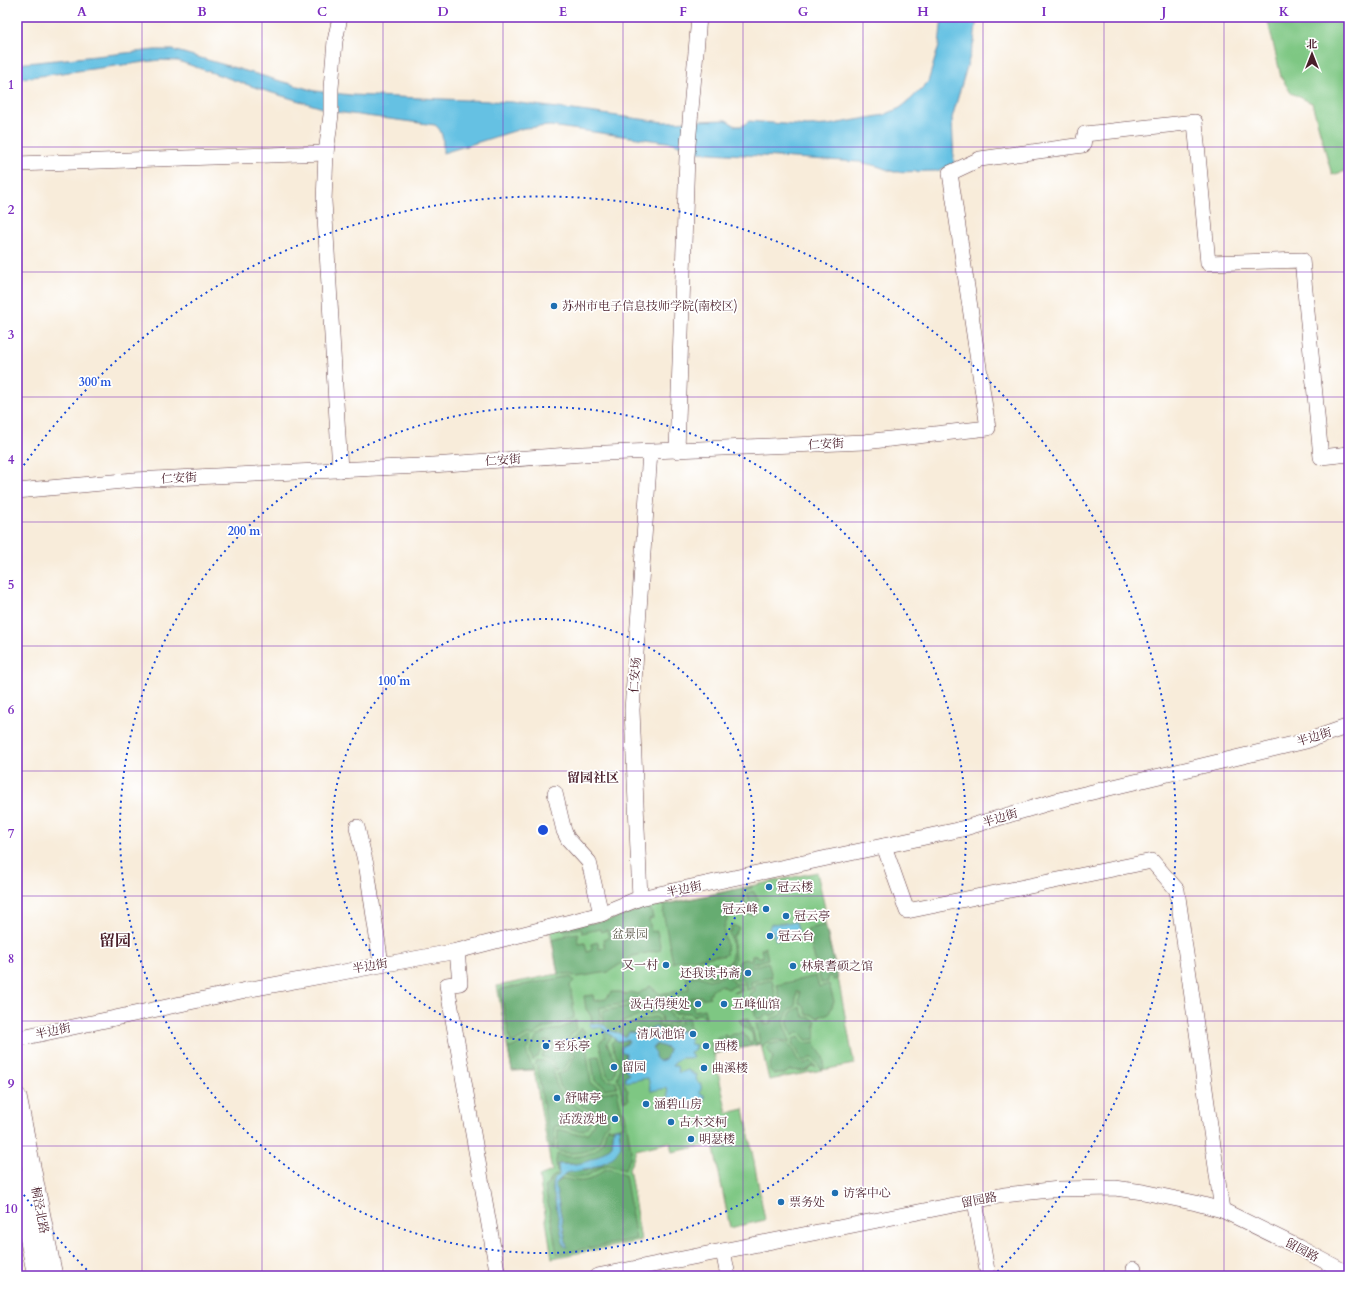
<svg xmlns="http://www.w3.org/2000/svg" width="1366" height="1293" viewBox="0 0 1366 1293" font-family="Cardo,'Noto Serif SC',serif">
<style>
.green{fill:#7ec783;stroke:#647357}
.forest{fill:#66ac71;stroke:#58664e}
.water{fill:#65c1e3;stroke:#587087;fill-rule:evenodd}
.lines{fill:none;stroke-linecap:round;stroke-linejoin:round}
.minor-casing{stroke:#643e45;stroke-width:16}
.major-casing{stroke:#643e45;stroke-width:20}
.minor{stroke:#fff;stroke-width:15}
.major{stroke:#fff;stroke-width:19}
.grid{fill:none;stroke:#7b2cbf;stroke-width:1;stroke-opacity:0.55}
.ring{fill:none;stroke:#1d4ed8;stroke-width:2;stroke-dasharray:2 4}
.poi-dot{fill:#1f6fb2;stroke:#fff;stroke-width:1.5}
.labels{text-anchor:middle;stroke-width:3.5;stroke-linejoin:round;paint-order:stroke}
.poi-label{font-size:12px;fill:#4a1f2b;stroke:#fff;text-anchor:start}
.street-label{font-size:12px;fill:#4a1f2b;stroke:#fff}
.park-label{font-size:12px;fill:#5c5a4a;stroke:#fff}
.neighbourhood-label{font-size:13px;font-weight:bold;fill:#4a1f2b;stroke:#fff}
.district-label{font-size:16px;font-weight:bold;fill:#4a1f2b;stroke:#fff}
.centre{fill:#1d4ed8;stroke:#fff;stroke-width:2}
.ring-label{font-size:12px;text-anchor:middle;font-weight:bold;fill:#1d4ed8;stroke:#fff;stroke-width:3.5;stroke-linejoin:round;paint-order:stroke}
.neatline{fill:none;stroke:#7b2cbf;stroke-width:1.5}
.grid-label{font-size:13px;text-anchor:middle;font-weight:bold;fill:#7b2cbf}
</style>
<rect width="100%" height="100%" fill="#fff"/>
<filter id="ink" filterUnits="userSpaceOnUse"><feTurbulence type="fractalNoise" baseFrequency=".025" numOctaves="2"/><feDisplacementMap in="SourceGraphic" scale="8" xChannelSelector="R" yChannelSelector="G"/><feConvolveMatrix kernelMatrix="1 2 1 2 8 2 1 2 1" color-interpolation-filters="sRGB"/></filter>
<filter id="wash" filterUnits="userSpaceOnUse"><feTurbulence type="fractalNoise" baseFrequency=".012" numOctaves="4" result="noise"/><feDisplacementMap in="SourceGraphic" scale="16" xChannelSelector="R" yChannelSelector="G"/><feGaussianBlur stdDeviation="0.9" result="paint"/><feColorMatrix in="noise" values="0 0 0 0 0 0 0 0 0 0 0 0 0 0 0 0 0 1.4 0 .05"/><feComposite in="paint" operator="in"/></filter>
<g filter="url(#wash)">
<rect width="100%" height="100%" fill="#f8ecda"/>
<g class="green">
<polygon points="1267,17 1349,17 1349,46 1343,48 1349,68 1349,170 1332,175 1312,103 1291,93 1281,77"/>
<polygon points="817,872 825,908 822,910 839,983 854,1064 769,1080 761,1044 714,1054 727,1113 744,1109 765,1220 730,1228 713,1144 672,1152 670,1142 636,1150 633,1160 629,1168 641,1241 552,1258 539,1176 552,1171 534,1070 512,1071 497,986 558,974 550,930 613,919 637,910"/>
</g>
<g class="forest">
<path d="M752,886V888L743,891L746,905L745,909L733,911C716,932 729,934 726,955L723,956C717,955 711,957 705,958C694,959 683,958 673,963L663,912L664,911L663,905Z"/>
<polygon points="753,891 759,900 756,902 758,906 756,907 757,912 753,915 747,914 750,906 747,893"/>
<polygon points="650,906 653,918 649,919 651,932 657,931 661,950 633,956 608,972 577,977 569,974 558,974 552,940 565,937 565,935 578,933 579,935 577,936 579,944 585,943 587,952 592,950 591,944 598,942 599,949 605,948 603,940 609,938 607,930 601,932 600,929 582,933 581,928 564,931 564,928 613,919"/>
<path d="M733,925L739,928L733,937L735,960L730,971L728,973L710,977L702,973L698,974L697,965L701,967L703,966L702,964L708,965L712,969L716,967V964L713,962L725,965L730,962C734,952 732,942 729,932L732,931L731,927Z"/>
<polygon points="825,925 838,979 833,980 832,976 827,977 828,982 821,983 807,929"/>
<path d="M765,947L768,959L752,964V967L768,962L772,977L751,982L752,989L746,990L744,980L736,981L732,974C739,964 737,957 752,960V956L756,955L757,957H763L761,949Z"/>
<polygon points="729,975 734,984 741,983 742,991 733,993 739,989 739,988 735,986 728,989 720,985 716,988 712,989 711,993 708,994 710,997 702,999 701,996 691,998 694,1011 704,1009 706,1017 701,1014 697,1014 693,1017 690,1013 677,1013 675,1015 668,1001 662,997 599,1008 601,1021 600,1025 592,1024 591,1016 586,1009 584,996 593,995 594,1001 606,999 611,992 621,992 626,995 630,992 638,994 650,986 660,994 689,989 686,977 699,976 709,980"/>
<path d="M816,976L819,987L829,984L834,1001L829,1014L821,1015L818,1018L812,1015H807C804,1010 806,1005 799,1004L800,992H797L795,1007L788,1011C787,1015 784,1019 784,1024C784,1031 790,1035 789,1043C782,1038 766,1039 762,1047L761,1044L713,1054L711,1042L715,1045H717V1037L720,1036L726,1035V1038L732,1034H738L742,1032L748,1039V1042L751,1043L753,1040L752,1033L743,1026L739,1020L748,1018L750,1029L752,1028L756,1043L760,1042L756,1023L765,1021V1025L772,1023L771,1019L783,1014L777,985Z"/>
<path d="M565,977H571L574,981L570,985L573,1003L574,1018C562,1025 542,1026 533,1036L528,1035L517,1041L511,1043L500,991L501,989Z"/>
<polygon points="772,980 779,1012 771,1016 770,1014 764,1016 764,1018 756,1019 750,993 755,991 754,984"/>
<path d="M663,1000L666,1003L671,1017L675,1018L677,1021C673,1024 668,1024 662,1023L661,1016L656,1013C650,1014 624,1020 620,1023C618,1026 617,1030 616,1033L609,1030L603,1025L604,1021L602,1011Z"/>
<path d="M800,1007L804,1017L811,1018L816,1021C813,1027 817,1031 815,1039L806,1040L803,1036L799,1032L792,1036L787,1022L791,1012Z"/>
<path d="M679,1016L690,1018L689,1023L691,1030L688,1031L689,1033C683,1028 676,1032 669,1030L666,1036V1040L664,1042L660,1026L670,1027L681,1023L678,1017Z"/>
<polygon points="653,1017 656,1017 659,1019 659,1023 658,1028 654,1027 652,1029 634,1033 630,1031 625,1037 619,1033 621,1028 624,1025"/>
<polygon points="576,1020 576,1029 566,1041 561,1042 556,1047 549,1041 544,1041 541,1044 540,1048 541,1050 538,1057 535,1058 533,1061 530,1052 537,1036 549,1031 562,1028"/>
<path d="M580,1028L584,1030L591,1084L600,1088L602,1093L617,1090L621,1109L625,1113L631,1150L630,1159L626,1166L625,1170L608,1165L602,1167L585,1177L575,1178L564,1175L565,1174C572,1170 580,1171 587,1170C602,1167 613,1158 621,1146L619,1127L623,1126L620,1111L607,1114L609,1124C602,1128 603,1133 600,1140C595,1150 582,1153 572,1153C567,1153 561,1153 557,1150L558,1129L576,1134L588,1133C592,1128 597,1117 595,1111L584,1107L568,1096L560,1086L557,1074L564,1072L568,1069L575,1055L573,1048L568,1043L569,1041L578,1033Z"/>
<path d="M603,1029L612,1036L607,1043C612,1056 621,1065 612,1078H610L607,1075L599,1043L605,1038Z"/>
<path d="M799,1037L804,1043L815,1042C817,1053 828,1055 823,1070H822L813,1058H810L805,1061L801,1060L797,1050L792,1044L793,1039Z"/>
<path d="M529,1038L531,1039C524,1056 527,1055 534,1069L512,1071L507,1044L508,1047L511,1048Z"/>
<path d="M615,1039L618,1041L627,1040L629,1041L622,1046L621,1050L626,1053L625,1060V1070L629,1074L625,1076L626,1080L623,1082L626,1085L625,1087L628,1090L627,1095L628,1100L624,1101L618,1079L617,1078C623,1062 616,1057 611,1043Z"/>
<path d="M781,1042C798,1045 792,1062 805,1064L811,1061L816,1067L812,1066L808,1070L802,1071L790,1070L784,1074H774C765,1067 772,1063 773,1057L766,1047L769,1044Z"/>
<polygon points="656,1044 667,1048 669,1050 666,1059 659,1061 655,1057 652,1048 655,1047"/>
<path d="M564,1045C569,1046 572,1051 571,1056L565,1068L556,1071C554,1063 551,1059 542,1057L544,1052H548L551,1050L552,1048L556,1050L560,1049Z"/>
<polygon points="599,1056 604,1077 609,1081 616,1081 617,1087 604,1089 604,1086 595,1081 591,1057"/>
<path d="M537,1061C560,1058 550,1081 560,1091C564,1097 577,1108 584,1111C587,1112 590,1112 592,1114C586,1143 574,1125 555,1126L554,1128V1149L552,1148L550,1145L537,1066L535,1064Z"/>
<path d="M609,1127L610,1129L614,1128L612,1145L600,1155L587,1162L580,1164H558L559,1173L557,1172L556,1162L557,1154C570,1159 589,1157 599,1147C603,1143 605,1136 606,1130Z"/>
<polygon points="726,1132 728,1145 714,1148 711,1135"/>
<path d="M607,1169L612,1170L625,1175L636,1239L557,1254L545,1187L555,1175H559L553,1181L552,1185L564,1246L566,1242L555,1184L563,1178C572,1181 583,1183 593,1178C598,1175 601,1171 607,1169Z"/>
</g>
<g class="water">
<path d="M942,17H977L974,42L952,118L954,164L937,171L894,172L877,166L860,162L695,152L674,143L550,126L524,128L443,153C443,143 444,131 435,125L336,112L266,91L178,61L160,60L17,79V64L155,50H173L315,91L351,95L512,102L663,122L726,120L736,126H742L749,121L807,126L828,125L884,115L900,108L910,100L928,82L939,45Z"/>
<polygon points="796,922 799,934 776,940 775,939 773,931 770,932 769,928 771,924"/>
<path d="M590,1023L604,1025L609,1030L614,1032L619,1033L624,1037L627,1036L629,1032L634,1033L656,1027L658,1029L659,1039L663,1042L666,1041V1036L669,1030L687,1032L689,1033L691,1044L696,1045L694,1050L690,1052L693,1058H681L677,1060L672,1066H677L679,1073L689,1070L690,1073L693,1072V1075L697,1074L696,1079L699,1084H702L700,1093L704,1095L705,1099L694,1101L689,1104L677,1105V1107L670,1108L667,1088L651,1091L648,1078L626,1082L625,1076L629,1074L624,1068L626,1053L622,1052L621,1050L622,1046L627,1044L629,1041L627,1040L618,1041L601,1027L596,1028L589,1026ZM656,1044L667,1048L669,1050L666,1059L659,1061C654,1057 655,1056 655,1052L652,1049Z"/>
<path d="M619,1127L621,1146L614,1156L608,1161L590,1169L566,1173L555,1184L566,1242L567,1247H565L563,1242L552,1185L553,1181L559,1175L558,1164C563,1164 569,1165 575,1164C589,1163 602,1155 612,1145L614,1128Z"/>
</g>
</g>
<g filter="url(#ink)">
<g class="lines">
<defs>
<g id="minor">
<polyline points="17,164 326,153"/>
<polyline points="677,451 687,156 699,17"/>
<polyline points="340,470 324,201 326,153 331,115 331,88 335,41 340,17"/>
<polyline points="17,491 134,480 419,466 583,454 864,442 988,428 950,173 980,159 1083,145 1085,134 1195,122 1208,263 1302,260 1321,457 1349,454"/>
<polyline points="555,793 564,831 568,839 589,862 601,914"/>
<polyline points="357,827 367,869 381,964"/>
<polyline points="884,846 907,911 1152,861 1177,890 1222,1210"/>
<polyline points="640,898 632,710 650,452"/>
<polyline points="457,951 460,983 447,985 498,1276"/>
<polyline points="17,1039 246,990 457,951 601,914 640,898 958,830 1059,800 1306,741 1349,726"/>
<polyline points="975,1201 988,1276"/>
<polyline points="723,1251 728,1276"/>
<polyline points="1134,1269 1134,1276"/>
<polyline points="597,1276 1004,1195 1059,1189 1115,1188 1143,1192 1196,1203 1222,1210 1298,1247 1349,1274"/>
</g>
<g id="major">
<polyline points="17,1097 53,1276"/>
<polyline points="17,1178 37,1276"/>
</g>
</defs>
<use href="#minor" class="minor-casing"/>
<use href="#major" class="major-casing"/>
<use href="#minor" class="minor"/>
<use href="#major" class="major"/>
</g>
</g>
<path class="grid" d="M142,17V1276M262,17V1276M383,17V1276M503,17V1276M623,17V1276M743,17V1276M863,17V1276M983,17V1276M1104,17V1276M1224,17V1276M17,147H1349M17,272H1349M17,397H1349M17,522H1349M17,646H1349M17,771H1349M17,896H1349M17,1021H1349M17,1146H1349"/>
<g class="ring">
<circle cx="543" cy="830" r="211"/>
<circle cx="543" cy="830" r="423"/>
<path d="M91 1274A634 634 0 0 1 17 1185M17 475A634 634 0 1 1 995 1274"/>
</g>
<g class="poi-dot">
<circle cx="554" cy="306" r="4"/>
<circle cx="769" cy="887" r="4"/>
<circle cx="766" cy="909" r="4"/>
<circle cx="786" cy="916" r="4"/>
<circle cx="770" cy="936" r="4"/>
<circle cx="666" cy="965" r="4"/>
<circle cx="793" cy="966" r="4"/>
<circle cx="748" cy="973" r="4"/>
<circle cx="698" cy="1004" r="4"/>
<circle cx="724" cy="1004" r="4"/>
<circle cx="693" cy="1034" r="4"/>
<circle cx="546" cy="1046" r="4"/>
<circle cx="706" cy="1046" r="4"/>
<circle cx="614" cy="1067" r="4"/>
<circle cx="704" cy="1068" r="4"/>
<circle cx="557" cy="1098" r="4"/>
<circle cx="646" cy="1104" r="4"/>
<circle cx="615" cy="1119" r="4"/>
<circle cx="671" cy="1122" r="4"/>
<circle cx="691" cy="1139" r="4"/>
<circle cx="835" cy="1193" r="4"/>
<circle cx="781" cy="1202" r="4"/>
</g>
<g class="labels">
<g class="poi-label">
<text x="562" y="310">苏州市电子信息技师学院(南校区)</text>
<text x="777" y="891">冠云楼</text>
<text x="758" y="913" text-anchor="end">冠云峰</text>
<text x="794" y="920">冠云亭</text>
<text x="778" y="940">冠云台</text>
<text x="658" y="969" text-anchor="end">又一村</text>
<text x="801" y="970">林泉耆硕之馆</text>
<text x="740" y="977" text-anchor="end">还我读书斋</text>
<text x="690" y="1008" text-anchor="end">汲古得绠处</text>
<text x="732" y="1008">五峰仙馆</text>
<text x="685" y="1038" text-anchor="end">清风池馆</text>
<text x="554" y="1050">至乐亭</text>
<text x="714" y="1050">西楼</text>
<text x="622" y="1071">留园</text>
<text x="712" y="1072">曲溪楼</text>
<text x="565" y="1102">舒啸亭</text>
<text x="654" y="1108">涵碧山房</text>
<text x="607" y="1123" text-anchor="end">活泼泼地</text>
<text x="679" y="1126">古木交柯</text>
<text x="699" y="1143">明瑟楼</text>
<text x="843" y="1197">访客中心</text>
<text x="789" y="1206">票务处</text>
</g>
<g class="street-label">
<text transform="translate(826 444) rotate(-3)" y="4">仁安街</text>
<text transform="translate(503 460) rotate(-4)" y="4">仁安街</text>
<text transform="translate(179 478) rotate(-3)" y="4">仁安街</text>
<text transform="translate(635 675) rotate(-86)" y="4">仁安场</text>
<text transform="translate(1314 737) rotate(-17)" y="4">半边街</text>
<text transform="translate(1000 818) rotate(-17)" y="4">半边街</text>
<text transform="translate(684 889) rotate(-12)" y="4">半边街</text>
<text transform="translate(370 966) rotate(-10)" y="4">半边街</text>
<text transform="translate(53 1031) rotate(-12)" y="4">半边街</text>
<text transform="translate(979 1200) rotate(-11)" y="4">留园路</text>
<text transform="translate(40 1210) rotate(79)" y="4">桐泾北路</text>
<text transform="translate(1302 1250) rotate(28)" y="4">留园路</text>
</g>
<g class="park-label">
<text x="630" y="938">盆景园</text>
</g>
<g class="neighbourhood-label">
<text x="593" y="782">留园社区</text>
</g>
<g class="district-label">
<text x="115" y="946">留园</text>
</g>
</g>
<circle cx="543" cy="830" r="6" class="centre"/>
<g class="ring-label">
<text x="95" y="386">300 m</text>
<text x="244" y="535">200 m</text>
<text x="394" y="685">100 m</text>
</g>
<rect width="1366" height="1293" fill="none" stroke="#fff" stroke-width="44"/>
<g transform="translate(1312 54)" stroke="#ffffff" stroke-width="3" paint-order="stroke">
<path d="M0-3L7 15L0 10L-7 15Z" fill="#4a1f2b"/>
<text y="-6" font-size="11" font-weight="bold" text-anchor="middle" fill="#4a1f2b">北</text>
</g>
<rect x="22" y="22" width="1322" height="1249" class="neatline"/>
<g class="grid-label">
<text x="82" y="16">A</text>
<text x="202" y="16">B</text>
<text x="322" y="16">C</text>
<text x="443" y="16">D</text>
<text x="563" y="16">E</text>
<text x="683" y="16">F</text>
<text x="803" y="16">G</text>
<text x="923" y="16">H</text>
<text x="1044" y="16">I</text>
<text x="1164" y="16">J</text>
<text x="1284" y="16">K</text>
<text x="11" y="89">1</text>
<text x="11" y="214">2</text>
<text x="11" y="339">3</text>
<text x="11" y="464">4</text>
<text x="11" y="589">5</text>
<text x="11" y="714">6</text>
<text x="11" y="838">7</text>
<text x="11" y="963">8</text>
<text x="11" y="1088">9</text>
<text x="11" y="1213">10</text>
</g>
</svg>
